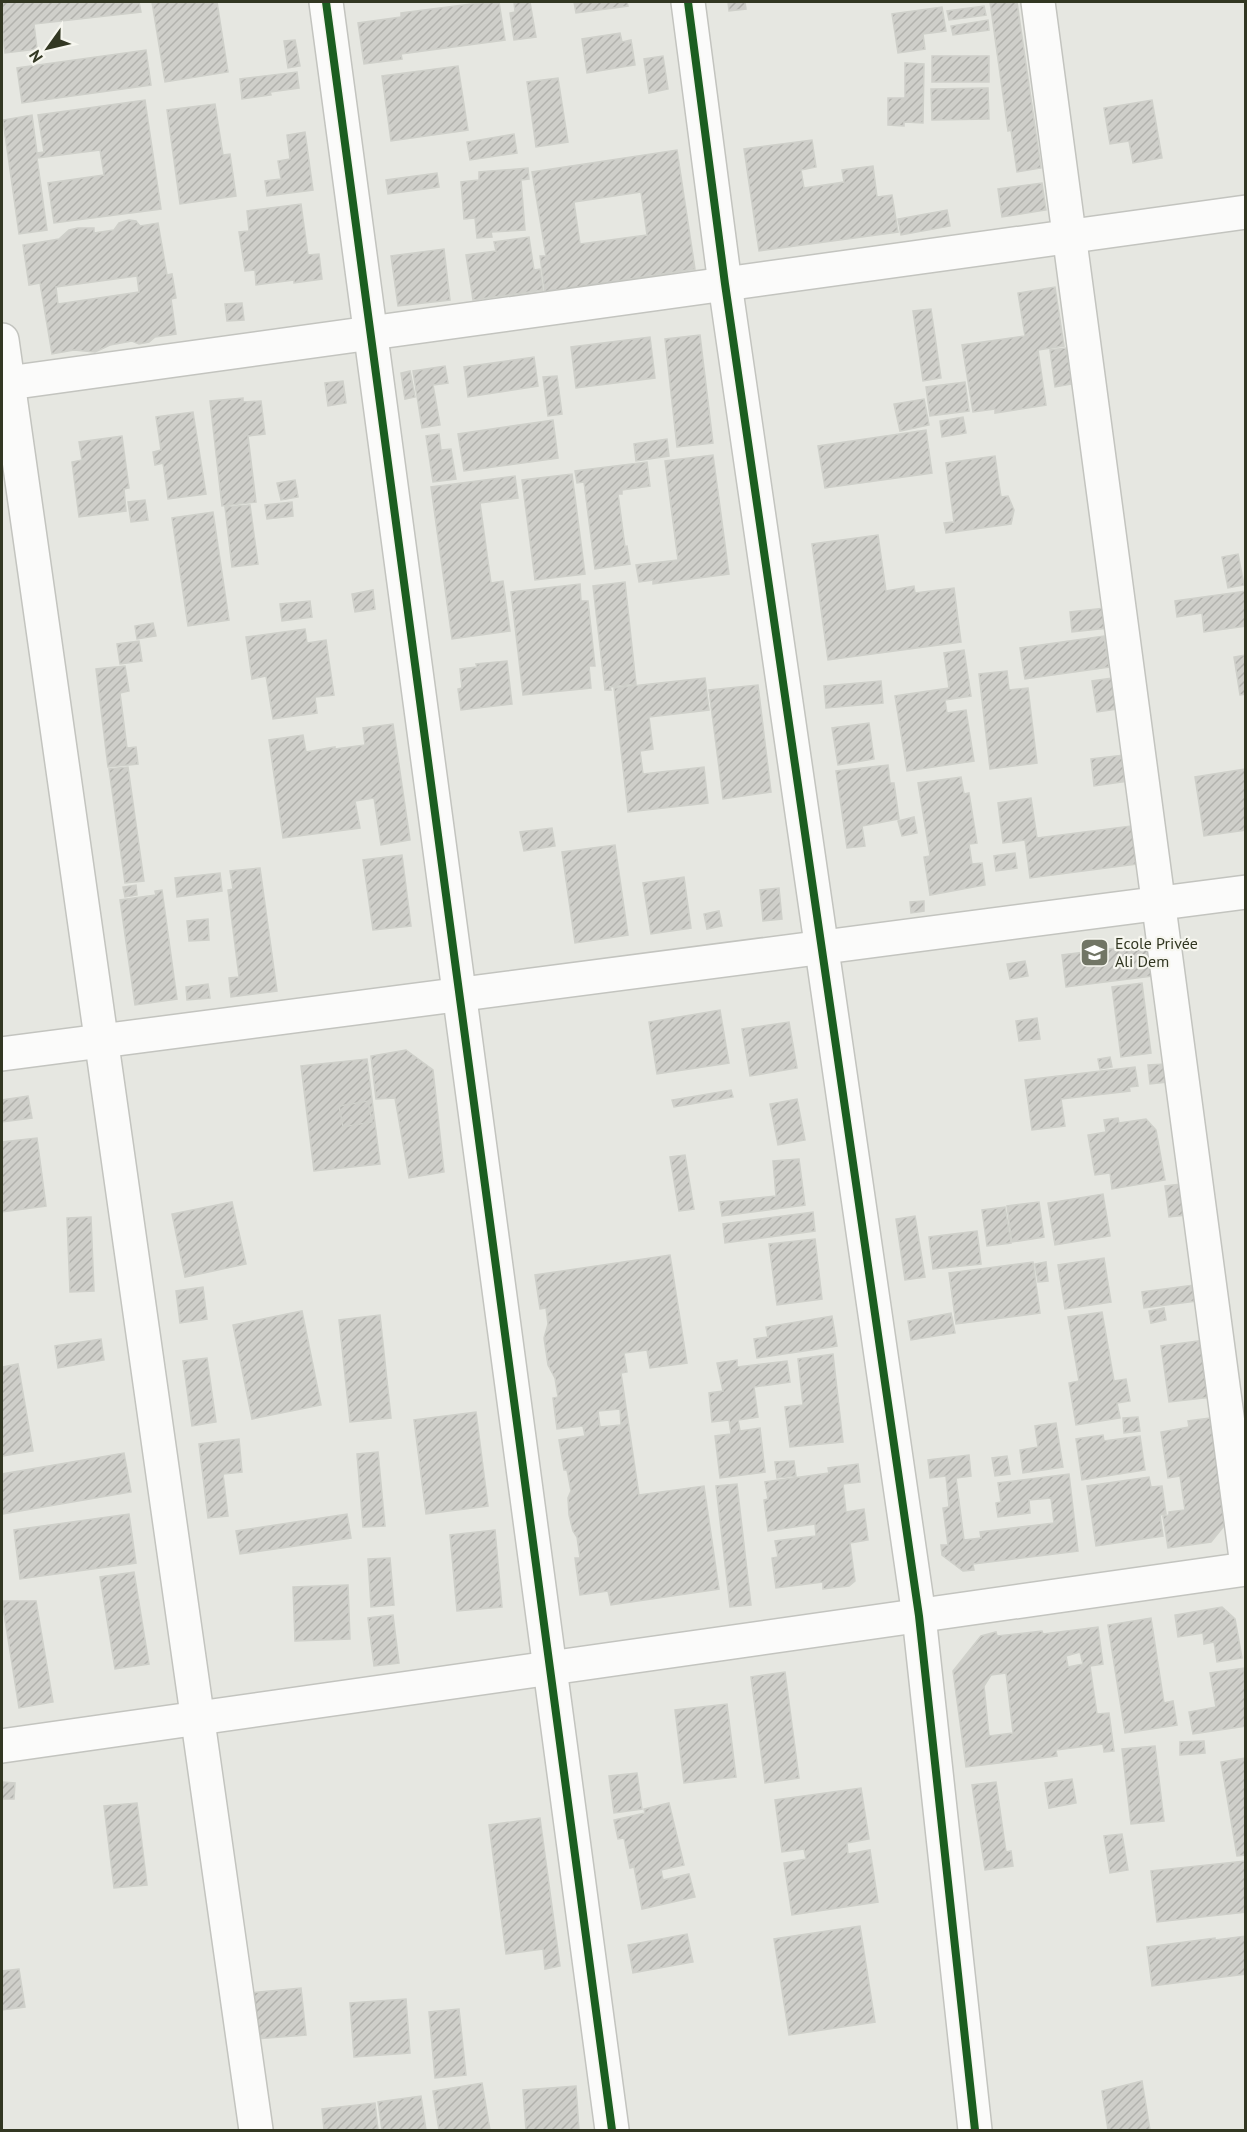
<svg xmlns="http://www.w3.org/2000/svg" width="1247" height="2132" viewBox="0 0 1247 2132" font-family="'PT Sans',sans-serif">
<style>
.building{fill:url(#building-hatch);stroke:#cfd0ca;stroke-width:1.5;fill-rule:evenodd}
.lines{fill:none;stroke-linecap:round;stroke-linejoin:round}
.minor-casing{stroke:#c3c4bf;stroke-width:36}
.minor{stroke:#fbfbfa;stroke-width:33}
.cycleway-casing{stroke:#f6f6ef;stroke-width:11}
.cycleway{stroke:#1b5e20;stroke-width:8}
.labels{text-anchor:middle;stroke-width:4.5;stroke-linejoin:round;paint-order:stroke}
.poi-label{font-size:16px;fill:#323722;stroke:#f6f6ef;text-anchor:start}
</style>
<defs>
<pattern id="building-hatch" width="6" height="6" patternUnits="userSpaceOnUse" patternTransform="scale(1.5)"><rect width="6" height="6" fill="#cfcfca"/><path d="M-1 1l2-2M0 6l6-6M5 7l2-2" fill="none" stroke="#b2b2ad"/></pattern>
</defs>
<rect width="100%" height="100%" fill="#e6e7e1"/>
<g class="building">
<polygon points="2,2 139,2 141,12 34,24 37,49 5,53 2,27"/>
<polygon points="152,2 217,2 228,72 165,82"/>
<polygon points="487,2 499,2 505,40 401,54 402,59 364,64 358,23 401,17 401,13"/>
<polygon points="514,2 530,2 536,37 514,40 510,13 515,12"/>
<polygon points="574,2 627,2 628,6 576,13"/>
<polygon points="728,2 745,2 746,9 729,11"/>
<polygon points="990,2 1017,2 1041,168 1017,172 1011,130 1008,131"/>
<polygon points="984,6 986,15 949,20 947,11"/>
<polygon points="942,7 946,31 923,34 925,49 898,53 892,14"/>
<polygon points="988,20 989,30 953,35 951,26"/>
<polygon points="620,33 622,42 631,40 635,65 587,73 582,39"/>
<polygon points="295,40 300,66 288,68 284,41"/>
<polygon points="146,50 151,85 22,103 17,68"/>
<polygon points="663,56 668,89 649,93 644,59"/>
<rect x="932" y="56" width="57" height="26"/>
<polygon points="905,63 924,64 923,123 904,122 904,126 888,125 888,98 905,98"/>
<polygon points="458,66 468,130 391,141 382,76"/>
<polygon points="297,72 299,88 270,92 271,95 242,99 240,79"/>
<polygon points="558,78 568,142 536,147 527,82"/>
<polygon points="988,88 989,119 932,120 931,89"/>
<polygon points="145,100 161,209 54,223 48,183 104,175 100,150 37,158 47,230 19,234 3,120 32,115 37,153 44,152 38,115"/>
<polygon points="1152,100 1162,158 1133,163 1129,141 1110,144 1104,108"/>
<polygon points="215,104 223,155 230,154 236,196 180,204 167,110"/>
<polygon points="305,132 313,190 267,196 265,181 281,179 278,161 290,159 287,135"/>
<polygon points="514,134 517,153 470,160 467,142"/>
<polygon points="812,140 816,167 801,170 804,188 844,182 842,170 873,166 877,197 892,195 898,232 759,251 744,149"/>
<path d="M677,150L695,269L545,292L540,256H546L532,172ZM641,192L647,235L580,244L574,202Z"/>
<polygon points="528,168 529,179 521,180 525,230 491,232 492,237 477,238 475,218 464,219 461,182 479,180 479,172"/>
<polygon points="437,173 439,187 388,194 386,180"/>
<polygon points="1042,183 1046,210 1002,217 998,189"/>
<polygon points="301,204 308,255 319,254 322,279 294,283 294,280 256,285 255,270 245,271 239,232 249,231 247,211"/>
<polygon points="947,210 950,226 901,235 898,219"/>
<path d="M129,220L136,221L140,226L158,223L167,275L172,274L176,298L171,299L176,334L155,337L149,342L139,344L132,341L110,345L95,352L74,350L52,354L40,283L29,285L23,245L59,239L69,230L78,228H94V233L114,230L119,223ZM137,276L139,292L58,304L56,287Z"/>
<polygon points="529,237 534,270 540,269 543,290 473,300 466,255 496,251 494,242"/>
<polygon points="444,249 450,300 398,306 391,256"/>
<polygon points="1055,287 1064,346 1038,350 1046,405 995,413 995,409 973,412 962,345 1025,336 1018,293"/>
<polygon points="242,303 244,320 227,321 225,304"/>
<polygon points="931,309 941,378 923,381 913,311"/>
<polygon points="700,335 713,443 677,447 665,339"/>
<polygon points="650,337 655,378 576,388 571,347"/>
<polygon points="1066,348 1072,384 1055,387 1050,350"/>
<polygon points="534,357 538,386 468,397 464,367"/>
<polygon points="445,366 448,383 433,385 440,425 422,428 413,371"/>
<polygon points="410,371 415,397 405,399 401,373"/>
<polygon points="557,376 562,414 548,416 543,377"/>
<polygon points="343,381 346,403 328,406 325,383"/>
<polygon points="965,382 969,411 930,416 926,387"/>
<polygon points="243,398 243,402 261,401 265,434 248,436 256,502 222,506 210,401"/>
<polygon points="924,399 929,425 900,431 894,404"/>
<polygon points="193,412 206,494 168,499 163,463 155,465 153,452 161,450 156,417"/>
<polygon points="963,417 966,433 942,437 940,421"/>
<polygon points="553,420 558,458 464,471 458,434"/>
<polygon points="926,430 932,473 825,488 818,446"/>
<polygon points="439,434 441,450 451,449 456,479 433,482 426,436"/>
<polygon points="122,436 129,488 124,489 126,511 79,517 72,462 82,460 79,442"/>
<polygon points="667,439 669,456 636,461 634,444"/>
<polygon points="713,455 729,574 653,584 653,580 639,582 636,565 678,560 665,461"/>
<polygon points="995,456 1001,497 1008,496 1014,510 1011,524 946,533 944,523 954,522 946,463"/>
<polygon points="647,462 650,486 622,490 622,494 618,494 625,547 627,546 630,564 595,569 584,482 577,483 575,471"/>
<polygon points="572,474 585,574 535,580 522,480"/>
<polygon points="515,476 518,498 480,503 491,583 503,581 510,631 452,639 431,487"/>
<polygon points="295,480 298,497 281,500 277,483"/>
<polygon points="145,500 148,520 131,522 128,502"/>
<polygon points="292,502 293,516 267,519 265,505"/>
<polygon points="250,505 258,564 232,567 225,507"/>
<polygon points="213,512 229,620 188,626 172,518"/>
<polygon points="878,535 886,591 914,586 915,593 954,588 961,642 828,660 812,544"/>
<polygon points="1238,554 1244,585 1228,588 1222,557"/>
<polygon points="625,582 636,684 610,687 611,690 605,690 593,586"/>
<polygon points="580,584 581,601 588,601 595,666 589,666 591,688 523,695 511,592"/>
<polygon points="373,590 375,609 355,612 352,594"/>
<polygon points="1246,591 1246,626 1204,632 1202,613 1177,617 1175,601"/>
<polygon points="310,601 312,617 282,621 280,604"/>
<polygon points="1105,608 1108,628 1072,632 1070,612"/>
<polygon points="153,623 156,636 137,639 135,626"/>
<polygon points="305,629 307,643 326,640 334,695 315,697 317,713 273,719 266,676 252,679 246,637"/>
<polygon points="1104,636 1109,667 1025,679 1020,648"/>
<polygon points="139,641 142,661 120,664 117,644"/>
<polygon points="964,650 971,696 945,700 947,713 966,710 974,761 907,771 895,696 949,688 944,653"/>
<polygon points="1246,655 1246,694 1240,695 1234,657"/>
<polygon points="507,661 512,704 461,710 458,689 462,688 460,669 477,667 476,664"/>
<polygon points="125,666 129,691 120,693 127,748 136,747 138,764 108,767 96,669"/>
<polygon points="1007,671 1009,690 1028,688 1037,763 990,769 979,674"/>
<polygon points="1119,677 1124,708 1097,712 1092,681"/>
<polygon points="705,678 709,710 649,717 653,749 640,751 643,774 704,767 708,803 628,812 614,688"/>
<polygon points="881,681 883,703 826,708 824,686"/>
<polygon points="758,685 771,792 723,799 709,690"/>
<polygon points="869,723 874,759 838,765 832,728"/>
<polygon points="393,724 410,840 381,845 374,798 355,801 360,828 283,838 269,740 303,735 306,752 335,747 335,749 365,745 363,728"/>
<polygon points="1124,755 1128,781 1094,786 1091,759"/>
<polygon points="888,765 890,783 894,783 899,819 862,826 865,846 847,848 836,771"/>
<polygon points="128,767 144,881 125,883 109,769"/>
<polygon points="1246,769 1246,830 1204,836 1195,777"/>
<polygon points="961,777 964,794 969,793 977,843 969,844 972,864 982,863 985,885 930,895 924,857 930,856 918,783"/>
<polygon points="1031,798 1037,838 1139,825 1144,863 1030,878 1025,840 1003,843 998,803"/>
<polygon points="914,817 917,833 902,836 898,821"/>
<polygon points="552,828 555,846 524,851 520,832"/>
<polygon points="615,845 628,935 575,943 562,852"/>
<polygon points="1015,853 1017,868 996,871 994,856"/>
<polygon points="402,855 411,926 373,930 363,860"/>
<polygon points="260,868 277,991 231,997 229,978 239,977 228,890 233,889 230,871"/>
<polygon points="220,873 222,891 177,897 175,878"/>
<polygon points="684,877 691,928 651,934 643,883"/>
<polygon points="136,885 137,895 125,897 123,887"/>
<polygon points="779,888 782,919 763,921 760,890"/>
<polygon points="162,890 177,999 135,1005 120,900 156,895 155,891"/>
<polygon points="924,901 924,911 911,913 910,902"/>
<polygon points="719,911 722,926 707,929 704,914"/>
<polygon points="208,919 209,940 189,941 187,921"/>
<polygon points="1148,944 1152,976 1066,987 1062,955"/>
<polygon points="1025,961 1028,976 1010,979 1007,964"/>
<polygon points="1142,983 1151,1053 1121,1057 1112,987"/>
<polygon points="208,984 210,998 187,1000 186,987"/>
<polygon points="720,1010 729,1063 657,1074 649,1022"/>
<polygon points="1037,1018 1040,1039 1019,1041 1016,1021"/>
<polygon points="789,1022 797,1068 750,1076 742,1029"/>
<polygon points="406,1050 433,1070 444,1172 409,1178 395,1098 376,1099 371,1056"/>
<polygon points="1110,1057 1112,1067 1100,1069 1098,1059"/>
<polygon points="367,1059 380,1164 314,1171 301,1066"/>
<polygon points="1165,1064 1167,1082 1150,1084 1148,1065"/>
<polygon points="1135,1067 1138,1086 1129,1087 1130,1091 1061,1099 1065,1126 1032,1130 1025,1080"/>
<polygon points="731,1090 733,1097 674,1107 672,1100"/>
<polygon points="28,1096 32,1118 2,1122 2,1100"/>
<polygon points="797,1099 805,1140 778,1145 770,1104"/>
<polygon points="368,1101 372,1122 343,1127 339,1106"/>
<polygon points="1118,1118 1119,1123 1146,1119 1156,1130 1165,1180 1112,1189 1110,1173 1095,1175 1088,1135 1106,1132 1104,1120"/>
<polygon points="37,1138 46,1206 2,1212 2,1142"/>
<polygon points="685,1155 694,1209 679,1211 670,1157"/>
<polygon points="799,1159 805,1205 722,1216 720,1202 776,1196 773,1161"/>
<polygon points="1181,1184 1186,1215 1169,1217 1165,1186"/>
<polygon points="1103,1194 1110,1236 1055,1245 1048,1203"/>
<polygon points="232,1202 246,1264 185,1277 172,1214"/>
<polygon points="1039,1202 1044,1237 1012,1242 1007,1206"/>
<polygon points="1005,1207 1011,1243 987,1246 982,1210"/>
<polygon points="813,1212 815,1231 725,1243 723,1224"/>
<polygon points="915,1216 925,1277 905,1280 896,1219"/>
<polygon points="91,1217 94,1291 70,1292 67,1218"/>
<polygon points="977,1231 981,1264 933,1269 929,1237"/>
<polygon points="815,1239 822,1299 777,1305 769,1244"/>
<path d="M670,1255L687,1363L650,1368L647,1350L624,1353L627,1372L621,1373L639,1495L704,1486L719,1589L611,1605L608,1591L580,1595L575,1558H580L577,1537L573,1531L569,1515L568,1498L571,1491L567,1470H564L559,1440L585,1436L583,1426L557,1429L553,1398L558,1397L555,1378L548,1365L544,1338L548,1324L546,1308L540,1309L535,1275ZM620,1409L621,1425L600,1427L598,1411Z"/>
<polygon points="1104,1258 1111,1302 1065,1309 1058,1265"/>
<polygon points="1033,1262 1040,1313 956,1324 949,1273"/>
<polygon points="1046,1262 1048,1281 1038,1282 1035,1264"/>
<polygon points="1194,1285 1196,1301 1144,1308 1142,1292"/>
<polygon points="203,1287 207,1319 180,1323 176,1291"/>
<polygon points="1164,1308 1166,1320 1151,1323 1149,1311"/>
<polygon points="302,1311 321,1405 252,1419 233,1325"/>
<polygon points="1102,1312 1114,1381 1126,1379 1130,1401 1117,1403 1120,1418 1076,1425 1069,1383 1079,1381 1068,1317"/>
<polygon points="951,1313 955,1333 911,1340 908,1321"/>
<polygon points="380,1315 391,1418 350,1422 339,1320"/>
<polygon points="832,1316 837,1346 757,1358 754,1339 768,1337 766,1327"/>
<polygon points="101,1339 104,1360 58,1368 55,1346"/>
<polygon points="1205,1340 1212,1397 1169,1402 1161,1346"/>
<polygon points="833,1354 843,1442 790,1447 785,1407 803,1405 798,1359"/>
<polygon points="207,1358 216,1422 192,1426 183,1361"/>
<polygon points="737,1360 737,1367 787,1361 790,1382 754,1387 758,1417 738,1420 740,1431 760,1428 765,1472 720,1478 715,1436 731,1434 729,1420 712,1422 709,1393 723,1391 717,1363"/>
<polygon points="18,1364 33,1451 2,1456 2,1367"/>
<polygon points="476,1412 488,1506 426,1514 414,1420"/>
<polygon points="1138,1417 1140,1431 1124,1433 1123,1418"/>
<polygon points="1217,1417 1232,1516 1211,1542 1168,1548 1163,1516 1169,1515 1169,1512 1185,1510 1180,1476 1168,1478 1161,1432 1189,1427 1188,1421"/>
<polygon points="1056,1423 1063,1467 1023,1473 1020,1450 1038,1447 1035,1426"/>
<polygon points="1103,1435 1104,1441 1140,1436 1145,1470 1082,1480 1076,1439"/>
<polygon points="239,1439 242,1472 223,1474 228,1516 208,1518 199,1444"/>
<polygon points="378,1452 385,1526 363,1527 357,1454"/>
<polygon points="124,1453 131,1492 2,1514 2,1474"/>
<polygon points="969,1455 971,1476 956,1478 964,1540 981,1538 980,1532 1054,1523 1051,1498 1029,1500 1030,1513 998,1517 996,1503 1001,1502 998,1483 1069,1474 1078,1551 973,1564 974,1570 963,1571 942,1555 941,1545 948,1545 943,1508 949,1507 946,1476 930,1478 928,1460"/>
<polygon points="1007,1456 1010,1474 995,1476 992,1458"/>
<polygon points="794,1461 796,1476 777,1478 775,1462"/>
<polygon points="858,1464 860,1482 843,1484 846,1512 864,1509 868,1540 850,1543 855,1581 849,1586 823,1589 823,1582 776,1588 772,1558 778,1557 775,1541 816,1536 815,1524 768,1531 764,1500 768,1499 765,1482 829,1473 828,1468"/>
<polygon points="1149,1477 1151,1487 1162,1486 1166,1514 1160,1515 1163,1536 1096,1546 1087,1486"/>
<polygon points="737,1484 751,1605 730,1607 716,1486"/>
<polygon points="129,1514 136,1563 20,1579 14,1530"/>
<polygon points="347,1514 351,1538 240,1554 236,1531"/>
<polygon points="495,1530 502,1607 457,1611 450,1535"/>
<polygon points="390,1558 394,1605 371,1607 368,1559"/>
<polygon points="134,1572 149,1664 115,1669 100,1577"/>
<polygon points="348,1585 350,1639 295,1641 293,1587"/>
<polygon points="2,1601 36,1601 53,1702 19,1708"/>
<polygon points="1222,1607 1235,1619 1242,1658 1217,1662 1214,1642 1204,1644 1203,1633 1178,1637 1175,1615"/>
<polygon points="393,1615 399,1663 374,1666 368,1618"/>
<polygon points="1151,1618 1164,1703 1173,1701 1177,1725 1125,1733 1108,1625"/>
<path d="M1098,1627L1103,1664L1090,1666L1097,1714L1109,1713L1114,1751L1104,1752L1103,1744L1056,1750L1057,1756L966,1767L953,1671L981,1636L996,1632L997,1636L1042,1631L1043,1634ZM1080,1652L1083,1664L1068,1667L1066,1656ZM1006,1673L1013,1733L989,1736L984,1686L991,1675Z"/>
<polygon points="1244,1668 1246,1726 1193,1734 1189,1712 1216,1707 1210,1673"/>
<polygon points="785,1672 799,1778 765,1783 751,1677"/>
<polygon points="727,1704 736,1777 684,1783 675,1710"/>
<polygon points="1204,1741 1205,1753 1180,1755 1180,1742"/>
<polygon points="1155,1746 1164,1821 1131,1824 1122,1749"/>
<polygon points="1246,1758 1246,1855 1237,1856 1221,1762"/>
<polygon points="637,1773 642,1809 614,1813 609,1776"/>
<polygon points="1072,1779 1076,1803 1049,1808 1045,1783"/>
<polygon points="2,1782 15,1783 14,1799 2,1799"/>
<polygon points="996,1782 1006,1852 1011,1851 1013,1866 985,1870 972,1785"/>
<polygon points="861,1788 869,1839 847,1843 848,1854 870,1850 878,1902 792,1915 784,1863 806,1859 804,1849 782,1852 775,1800"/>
<polygon points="137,1803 147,1885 114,1888 104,1806"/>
<polygon points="669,1803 684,1865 661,1870 663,1880 689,1874 695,1897 642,1909 634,1867 630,1868 624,1838 618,1839 614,1820 645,1813 644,1809"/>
<polygon points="540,1818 560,1966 545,1969 543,1949 506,1954 489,1825"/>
<polygon points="1122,1834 1128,1870 1110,1873 1104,1836"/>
<polygon points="1245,1861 1246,1912 1157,1922 1151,1871"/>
<polygon points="860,1926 875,2022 789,2035 774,1939"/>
<polygon points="687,1934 693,1962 633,1973 628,1945"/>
<polygon points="1246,1936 1246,1974 1152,1986 1147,1947 1215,1938 1215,1940"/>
<polygon points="19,1969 25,2007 2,2010 2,1971"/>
<polygon points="301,1988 306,2035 255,2039 250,1993"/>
<polygon points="406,1999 410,2053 354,2057 350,2003"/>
<polygon points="459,2009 466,2075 435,2078 429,2012"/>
<polygon points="1142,2081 1150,2130 1108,2130 1102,2091"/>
<polygon points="482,2083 490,2130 439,2130 433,2091"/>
<polygon points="576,2086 579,2130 526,2130 523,2090"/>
<polygon points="421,2096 426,2130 382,2130 378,2102"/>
<polygon points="375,2103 378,2130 324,2130 322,2109"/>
</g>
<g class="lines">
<defs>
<g id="minor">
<polyline points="326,2 612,2130"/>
<polyline points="688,2 725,284 919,1616 975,2130"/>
<polyline points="1038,2 1246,1558"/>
<polyline points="2,340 256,2130"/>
<polyline points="2,384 1246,212"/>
<polyline points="2,1054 1246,892"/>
<polyline points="2,1746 1246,1569"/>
</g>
</defs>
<use href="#minor" class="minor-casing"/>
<use href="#minor" class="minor"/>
<defs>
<g id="cycleway">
<polyline points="326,2 612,2130"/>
<polyline points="688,2 725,284 919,1616 975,2130"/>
</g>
</defs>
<use href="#cycleway" class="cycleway-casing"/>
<use href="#cycleway" class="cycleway"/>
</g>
<defs>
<symbol id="school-square" viewBox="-11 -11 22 22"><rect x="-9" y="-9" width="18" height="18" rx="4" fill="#717565" stroke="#f6f6ef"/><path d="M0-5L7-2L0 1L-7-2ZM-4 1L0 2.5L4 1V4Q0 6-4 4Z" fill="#fff"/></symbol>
</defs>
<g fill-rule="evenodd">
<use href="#school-square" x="1078" y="936" width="33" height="33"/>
</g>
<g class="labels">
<g class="poi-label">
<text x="1115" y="949">Ecole Privée<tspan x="1115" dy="18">Ali Dem</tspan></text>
</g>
</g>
<rect width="1247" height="2132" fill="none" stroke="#323722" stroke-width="6"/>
<g transform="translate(48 48) rotate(236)" stroke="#f6f6ef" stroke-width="4.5" paint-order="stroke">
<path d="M0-4.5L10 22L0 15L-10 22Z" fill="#323722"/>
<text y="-9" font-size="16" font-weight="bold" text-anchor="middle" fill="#323722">N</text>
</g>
</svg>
